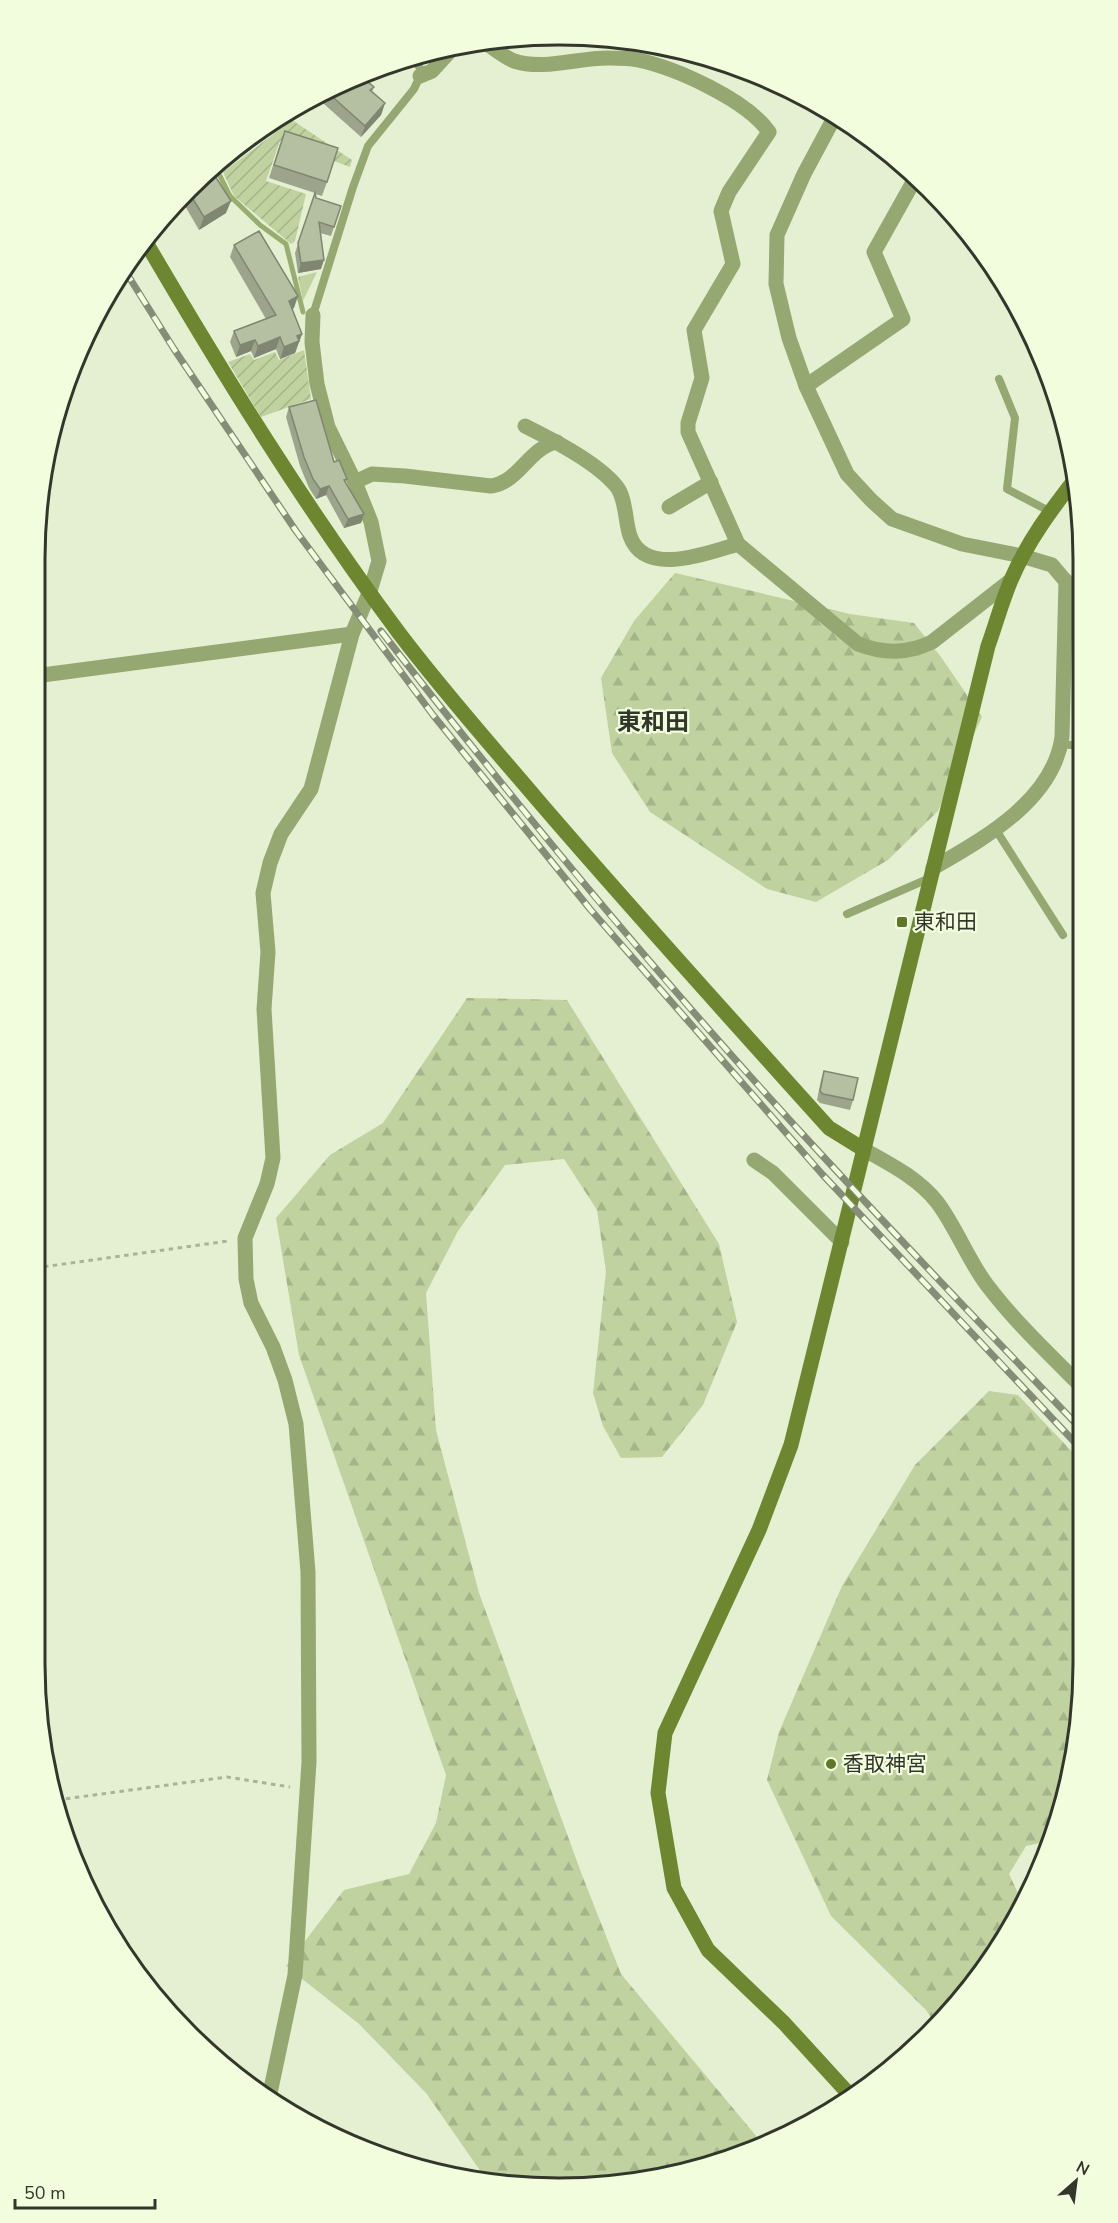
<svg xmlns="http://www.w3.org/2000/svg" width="1118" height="2223" viewBox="0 0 1118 2223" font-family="'Nunito Sans','Noto Sans JP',sans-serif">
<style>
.grass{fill:url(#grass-tufts)}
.forest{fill:url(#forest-firs)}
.garden{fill:url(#garden-furrows)}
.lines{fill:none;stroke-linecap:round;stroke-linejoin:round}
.stream{stroke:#98ad70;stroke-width:5}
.path{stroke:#aab39a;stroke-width:3;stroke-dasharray:4.5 4.5;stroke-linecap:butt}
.lane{stroke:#95a872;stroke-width:8}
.street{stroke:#95a872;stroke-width:15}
.secondary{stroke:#6d8630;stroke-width:15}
.rail-casing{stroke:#858d78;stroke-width:7}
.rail{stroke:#f2fdde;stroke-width:4.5;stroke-dasharray:14;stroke-linecap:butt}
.wall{fill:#9ca58b}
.shaded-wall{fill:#7f8671}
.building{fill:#b5c0a2;stroke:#7f8671;stroke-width:1.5}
.poi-dot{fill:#607729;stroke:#f2fdde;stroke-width:2}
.labels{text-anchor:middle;stroke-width:4.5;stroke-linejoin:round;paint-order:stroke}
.poi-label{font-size:21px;fill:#33372b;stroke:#f2fdde;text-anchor:start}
.quarter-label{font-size:24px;font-weight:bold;fill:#33372b;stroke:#f2fdde}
.rim{fill:none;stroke:#33372b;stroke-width:3}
</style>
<defs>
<pattern id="grass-tufts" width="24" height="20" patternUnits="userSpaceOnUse" patternTransform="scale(1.5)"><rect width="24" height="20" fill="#c0d29f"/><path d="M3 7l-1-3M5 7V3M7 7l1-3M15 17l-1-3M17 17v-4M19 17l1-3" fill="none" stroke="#a5b589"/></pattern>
<pattern id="forest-firs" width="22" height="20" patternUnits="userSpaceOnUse" patternTransform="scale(1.5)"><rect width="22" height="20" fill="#c0d29f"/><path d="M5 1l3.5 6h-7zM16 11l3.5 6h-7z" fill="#a5b589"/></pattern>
<pattern id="garden-furrows" width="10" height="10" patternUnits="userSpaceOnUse" patternTransform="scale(1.5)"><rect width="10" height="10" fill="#c0d29f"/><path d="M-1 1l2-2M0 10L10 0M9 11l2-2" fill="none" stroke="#a5b589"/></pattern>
</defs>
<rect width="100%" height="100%" fill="#e4f0d1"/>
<polygon class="grass" points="317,272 303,301 298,277"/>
<g class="forest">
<polygon points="675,573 850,614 914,623 941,657 982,717 938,811 888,860 816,902 767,889 650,812 612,753 601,678 634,621"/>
<polygon points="467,998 567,1000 719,1244 737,1322 703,1405 662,1457 621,1458 603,1426 593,1393 606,1271 597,1210 564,1159 505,1165 458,1231 426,1293 436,1430 479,1593 582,1875 621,1974 762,2143 627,2184 486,2179 426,2093 359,2024 286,1966 344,1890 409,1874 436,1823 446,1775 299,1355 276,1218 330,1155 383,1123"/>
<polygon points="989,1391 1018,1395 1082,1462 1082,1698 1066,1799 1050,1841 1026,1846 1009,1874 1023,1904 937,2026 926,2010 831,1916 767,1780 779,1732 842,1586 915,1465"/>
</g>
<g class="garden">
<polygon points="292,120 352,160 350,167 280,141 266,181 306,194 295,241 291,244 234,196 223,172"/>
<polygon points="304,350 311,399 261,417 228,362 250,354 254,360 275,352 279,360"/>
</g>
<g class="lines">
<polyline class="stream" points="214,164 230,196 260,225 286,244 303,312"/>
<g class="path">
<polyline points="35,1268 228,1241"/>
<polyline points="57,1800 227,1777 290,1787"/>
</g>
<g class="lane">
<polyline points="313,315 353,187 368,146 414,89 420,76 420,68 412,57"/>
<polyline points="999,379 1015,418 1007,489 1049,511"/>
<polyline points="1061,744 1080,746"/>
<polyline points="996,830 1063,935"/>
<polyline points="847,914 930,878"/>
</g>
<g class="street">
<path d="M483,41C492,47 504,57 514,61C545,71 579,57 610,58C619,58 629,58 638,60C676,68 747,100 769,132L729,192L721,211L733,264L694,330L702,378L688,423V432L738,544L858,644C884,654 907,654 932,642L1010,581"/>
<polyline points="420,76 432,71 453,48"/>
<polyline points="834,118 804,174 777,235 776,284 789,338 806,386 847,474 871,500 892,519 962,544 1022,556 1052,565 1079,597"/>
<polyline points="806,386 903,319 874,252 916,177"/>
<path d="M525,426C553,440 598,463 617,487C626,499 625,521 630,536C645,578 708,553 738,544"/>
<path d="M355,482L372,474L405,476L491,486C520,482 528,448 557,442"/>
<polyline points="669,507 711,482"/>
<polyline points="35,676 352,634"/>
<path d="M933,868C983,839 1053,801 1062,737L1066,581"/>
<path d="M863,1149C890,1164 918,1178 937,1202C956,1227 968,1260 987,1285C1015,1322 1049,1354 1082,1387"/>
<polyline points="754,1160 773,1173 842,1242"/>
<polyline points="269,2098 295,1975 309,1762 308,1572 296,1424 285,1380 273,1347 251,1303 246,1279 245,1238 267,1184 273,1158 264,1009 268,952 263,893 270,863 281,834 311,789 352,634 370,591 379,561 371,522 355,482 328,427 317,384 312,342 313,315"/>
</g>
<g class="secondary">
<path d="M144,239C223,374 305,507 399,633C442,690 490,744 536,798C632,910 731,1019 829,1128L863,1149"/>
<path d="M848,2093L784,2023L708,1950L674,1888L658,1793L665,1733L759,1530L791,1445L988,646C996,624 1002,601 1011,580C1027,542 1051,510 1076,478"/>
</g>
<defs>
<g id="rail">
<polyline points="124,269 174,349 296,531 433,715 590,909 822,1174 1082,1450"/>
<path d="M381,631C524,815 673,995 832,1166C914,1255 998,1342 1082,1430"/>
</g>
</defs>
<use href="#rail" class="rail-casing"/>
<use href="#rail" class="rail"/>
</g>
<g class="wall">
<polygon points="361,76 374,87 372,92 385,103 381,115 361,137 315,96"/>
<polygon points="280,144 327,182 322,196 315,194 316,198 334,227 331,236 320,233 321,269 298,273 295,253 315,193 269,178"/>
<polygon points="210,168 226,213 199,230 181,199"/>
<polygon points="234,245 294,308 292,309 302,334 295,353 280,359 276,349 254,358 251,351 236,357 230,342 234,331 266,319 230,257"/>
<polygon points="289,407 347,479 345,482 364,514 361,523 344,528 326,495 316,499 309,488 300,466 286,417"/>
<polygon points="824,1071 853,1100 850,1110 820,1103 817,1100 821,1080"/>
</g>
<g class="shaded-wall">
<polygon points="308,100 288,119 292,108"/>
<polygon points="385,103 381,115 361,137 365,126"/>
<polygon points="231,201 226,213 199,230 204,217"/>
<polygon points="324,260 321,269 298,273 301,263"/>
<polygon points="298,296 294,308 285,313 289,301"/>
<polygon points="302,334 295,353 280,359 284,347 297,336"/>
<polygon points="280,337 276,349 254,358 258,346"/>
<polygon points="255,340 251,351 236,357 240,345"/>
<polygon points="329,486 326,495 316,499 320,489"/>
<polygon points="364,514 361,523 344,528 348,519"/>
</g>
<g class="building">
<polygon points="361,76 374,87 370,90 385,103 365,126 326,91"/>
<polygon points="285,131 338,148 327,182 274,165"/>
<polygon points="210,168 231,201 204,217 188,191"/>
<polygon points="315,193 316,198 341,206 334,227 319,222 324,260 301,263 298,243"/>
<polygon points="259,231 298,296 289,301 302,334 297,336 299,341 284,347 280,337 258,346 255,340 240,345 234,331 276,315 234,245"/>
<polygon points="316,400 334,462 339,460 347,479 344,480 364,514 348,519 329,486 320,489 313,479 304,457 289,407"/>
<polygon points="824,1071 858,1078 853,1100 823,1094 820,1091"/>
</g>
<g class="poi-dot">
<rect x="896" y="916" width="12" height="12" rx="3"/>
<circle cx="831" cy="1764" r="6"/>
</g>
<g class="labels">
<g class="poi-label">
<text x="914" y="929">東和田</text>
<text x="843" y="1771">香取神宮</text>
</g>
<g class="quarter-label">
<text x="653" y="730">東和田</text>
</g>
</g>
<path d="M0 0H1118V2223H0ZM559 45H559A514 514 0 0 1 1073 559V1664A514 514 0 0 1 559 2178H559A514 514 0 0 1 45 1664V559A514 514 0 0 1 559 45Z" fill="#f2fdde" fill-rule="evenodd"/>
<path class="rim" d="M559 45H559A514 514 0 0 1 1073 559V1664A514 514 0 0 1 559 2178H559A514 514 0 0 1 45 1664V559A514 514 0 0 1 559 45Z"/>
<g transform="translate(1076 2181) rotate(28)" stroke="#f2fdde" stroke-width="4.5" paint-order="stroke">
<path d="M0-4.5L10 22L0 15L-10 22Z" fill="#33372b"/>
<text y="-9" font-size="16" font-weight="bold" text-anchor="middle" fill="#33372b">N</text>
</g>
<path d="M15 2199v9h140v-9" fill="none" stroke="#33372b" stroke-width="3"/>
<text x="24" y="2199" font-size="18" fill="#33372b" stroke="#f2fdde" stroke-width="4.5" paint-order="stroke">50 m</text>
</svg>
